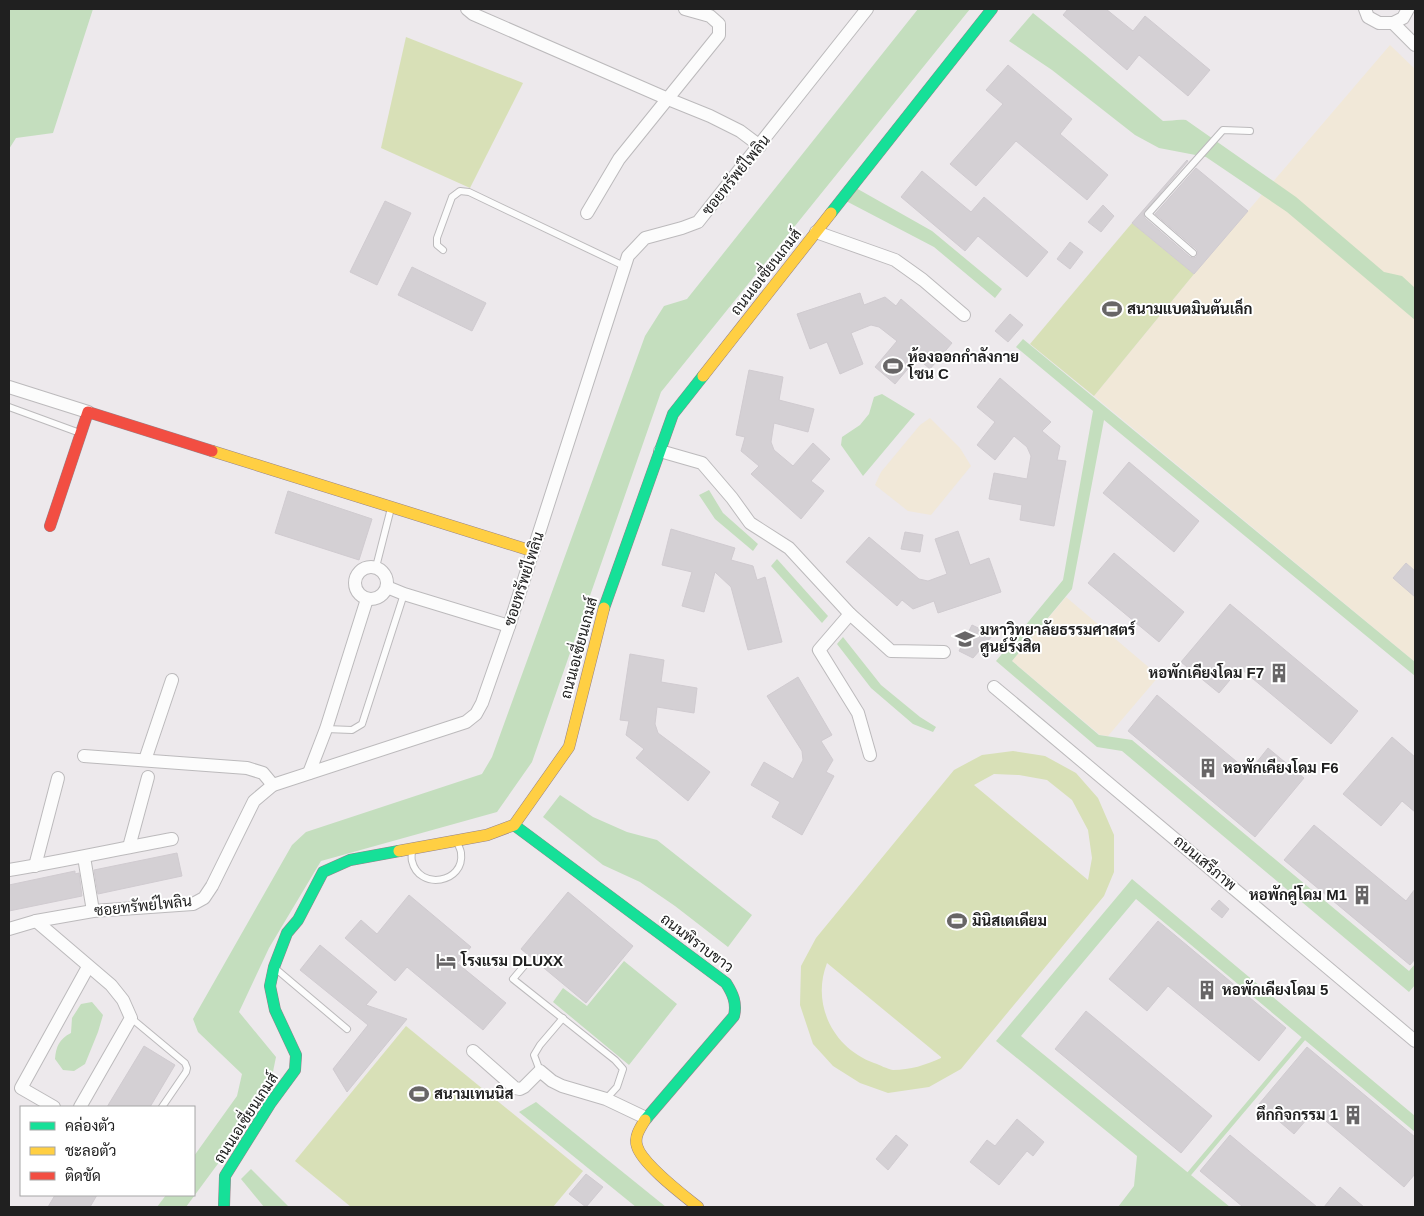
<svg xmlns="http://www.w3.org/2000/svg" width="1424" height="1216" viewBox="0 0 1424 1216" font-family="Arial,Sarabun,sans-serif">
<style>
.park{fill:#f1e8d8}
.pitch{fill:#d8e0b7;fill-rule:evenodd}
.water{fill:#c4debe}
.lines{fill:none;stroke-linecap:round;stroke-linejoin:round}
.stream{stroke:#c4debe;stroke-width:4.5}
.building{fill:#d4d0d4;stroke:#d0cbd0}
.lane-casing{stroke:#bcbabc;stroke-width:8}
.street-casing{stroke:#bcbabc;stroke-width:14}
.fast-casing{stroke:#968289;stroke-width:12}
.slow-casing{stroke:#968289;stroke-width:12}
.jam-casing{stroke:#968289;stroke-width:12}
.lane{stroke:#fcfcfc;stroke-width:6}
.street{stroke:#fcfcfc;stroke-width:12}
.fast{stroke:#16e098;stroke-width:11}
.slow{stroke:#ffcf43;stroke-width:11}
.jam{stroke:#f24e42;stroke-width:11}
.labels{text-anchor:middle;stroke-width:4;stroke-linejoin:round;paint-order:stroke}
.street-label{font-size:15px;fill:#202020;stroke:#fff}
.poi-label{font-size:15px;font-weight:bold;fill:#202020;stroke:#fff;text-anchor:start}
</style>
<rect width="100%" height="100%" fill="#ede9ec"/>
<g class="park">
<polygon points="1390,45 1415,69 1415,662 1094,396 1194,274"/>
<polygon points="930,418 960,448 971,466 931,515 908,511 875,485 881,472 920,425"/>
<polygon points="1066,597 1159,676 1108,736 1100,735 1012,661"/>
</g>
<g class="pitch">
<polygon points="406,37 523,83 470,188 381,148"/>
<polygon points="1132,223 1194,274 1094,396 1030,344"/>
<path d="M1013,751L1045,756L1076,773L1098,798L1114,835V872L1104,896L961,1069L929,1087L888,1093L860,1083L833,1066L813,1044L800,1005L801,966L816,938L954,770L982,755ZM994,774L1019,775L1047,780L1072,800L1088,830L1092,858L1088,880L974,785ZM827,963L941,1057V1058C926,1065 910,1070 893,1070C887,1069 880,1065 874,1063C833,1048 811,1004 827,963Z"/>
<polygon points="406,1026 583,1171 553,1207 351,1207 295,1161"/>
</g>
<g class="water">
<polygon points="9,9 93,9 53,133 16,138 9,149"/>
<polygon points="918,9 970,9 661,392 532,762 497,812 321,861 269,948 239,1012 276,1057 268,1096 186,1207 157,1207 166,1195 194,1195 194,1156 237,1096 242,1074 198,1032 193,1019 292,845 306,832 482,774 492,757 645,336 664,306 687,299"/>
<path d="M1033,13L1085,55L1163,121C1171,121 1178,119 1186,120L1296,197L1384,272L1402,276L1415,288V320L1287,212L1206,157L1159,148L1135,135L1052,70L1009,41Z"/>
<polygon points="856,188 932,231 1002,289 995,298 934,247 846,201"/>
<polygon points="1023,339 1415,662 1415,676 1104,420 1072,589 1012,661 1099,735 1132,740 1409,971 1415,964 1415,985 1409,992 1122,751 1097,747 996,661 1063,580 1093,411 1016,347"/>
<polygon points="882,394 915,414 863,476 841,445 842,437 860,425 869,414 874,397"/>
<polygon points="709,490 723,513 758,544 753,551 715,519 699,495"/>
<polygon points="777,559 828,616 822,623 771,566"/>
<polygon points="843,637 881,685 920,717 936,727 933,732 913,724 871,688 837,644"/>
<polygon points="560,795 593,817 627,832 657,840 752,915 728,947 675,906 640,882 603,865 543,817"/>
<polygon points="1132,879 1415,1116 1415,1132 1136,899 1021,1036 1230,1207 1118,1207 1134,1186 1137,1156 996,1041"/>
<polygon points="624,961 677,1004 629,1065 553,1002 563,988 587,1006"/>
<path d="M92,1002L103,1015L98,1032L85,1064L74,1071L63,1070L55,1059C56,1047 59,1039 71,1033L72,1018L81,1004Z"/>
<polygon points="536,1102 666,1207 636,1207 519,1112"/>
<polygon points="251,1169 289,1207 264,1207 241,1179"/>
</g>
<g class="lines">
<polyline class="stream" points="1189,1174 1303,1039"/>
</g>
<g class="building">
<polygon points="1068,9 1106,9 1133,31 1145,16 1210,70 1188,96 1139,55 1127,70 1063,15"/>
<polygon points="1008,65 1072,119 1060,134 1108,175 1087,200 1016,141 976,186 950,164 1003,104 986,90"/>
<polygon points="1187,160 1188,161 1143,214 1145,218 1190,257 1193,258 1196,257 1198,253 1197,250 1155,214 1196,168 1248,211 1194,274 1132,223"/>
<polygon points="922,171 971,212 984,197 1048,252 1027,277 978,236 965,251 901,197"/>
<polygon points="385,201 411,213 377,285 350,272"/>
<polygon points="1103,205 1114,216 1101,232 1088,222"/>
<polygon points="1070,242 1083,252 1070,269 1057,259"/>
<polygon points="412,267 486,303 472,331 398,295"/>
<polygon points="860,293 864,305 885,297 896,306 901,299 952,343 930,369 917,358 895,384 875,367 897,341 879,327 871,325 851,333 863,364 840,374 827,342 810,349 797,314"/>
<polygon points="1010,314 1023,325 1008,342 995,331"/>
<polygon points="749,370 783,377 779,400 814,409 808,432 774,423 771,442 774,450 793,466 813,443 830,459 811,481 824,491 801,519 751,474 759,466 741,451 745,437 736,435"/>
<polygon points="1000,378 1051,422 1042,431 1060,446 1057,460 1066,461 1054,526 1020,520 1022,505 989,499 994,473 1027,479 1031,456 1027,447 1014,436 995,460 977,445 995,422 977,407"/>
<polygon points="1129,462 1199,521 1174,552 1103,493"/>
<polygon points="288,491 372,519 359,560 275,533"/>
<polygon points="671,529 735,548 731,560 753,566 757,580 765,577 782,642 748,650 731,587 715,572 704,612 682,606 692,572 662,565"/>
<polygon points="958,531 970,565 989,558 1001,592 938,613 934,601 913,609 902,600 897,606 846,562 869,537 919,579 928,581 947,574 935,539"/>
<polygon points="905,532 923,535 920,552 901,549"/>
<polygon points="1114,553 1184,612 1159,642 1088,583"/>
<polygon points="1406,563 1415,571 1415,597 1393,578"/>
<polygon points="1230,604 1358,711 1331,744 1240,668 1219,693 1181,662"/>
<polygon points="972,625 993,635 973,658 959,651"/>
<polygon points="630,654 664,660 661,682 697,688 694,713 657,707 655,724 658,733 710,772 688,801 636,758 644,749 626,735 629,721 620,720"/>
<polygon points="798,677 832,735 821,741 833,760 826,772 834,776 802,835 772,817 780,802 751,785 764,762 793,779 803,760 802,751 767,696"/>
<polygon points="1157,695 1249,772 1268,748 1304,778 1255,837 1128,731"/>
<polygon points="1392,737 1415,757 1415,812 1402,801 1381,826 1343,794"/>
<polygon points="1314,825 1406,901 1415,889 1415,959 1410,965 1284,860"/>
<polygon points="177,853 182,876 98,894 94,870"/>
<polygon points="75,871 75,874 79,873 82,896 9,911 9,885"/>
<polygon points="568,892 633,946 586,1003 521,949"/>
<polygon points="409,895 471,947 457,963 506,1003 483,1030 407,967 395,981 345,938 361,920 377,934"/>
<polygon points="1219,900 1229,909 1222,918 1211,909"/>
<polygon points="1158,921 1286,1028 1259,1061 1168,986 1147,1011 1109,979"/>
<polygon points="320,945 377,992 366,1005 407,1019 347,1092 333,1069 368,1025 300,970"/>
<polygon points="1086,1011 1212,1116 1181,1153 1055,1049"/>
<polygon points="144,1046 175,1065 150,1107 107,1107"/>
<polygon points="1307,1047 1415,1137 1415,1174 1404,1187 1314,1111 1294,1134 1259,1104"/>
<polygon points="1017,1119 1044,1142 1033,1156 1027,1151 999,1185 970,1162 987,1140 995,1146"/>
<polygon points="896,1135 908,1145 888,1170 876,1159"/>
<polygon points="1230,1135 1249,1151 1317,1207 1243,1207 1200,1171"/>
<polygon points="586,1174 603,1187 586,1207 569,1194"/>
<polygon points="1340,1187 1364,1207 1324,1207"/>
<polygon points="55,1195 97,1195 90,1207 48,1207"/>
</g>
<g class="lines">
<defs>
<g id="lane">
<polyline points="443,250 437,245 437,238 452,197 460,191 469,192 624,266"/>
<polyline points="1193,253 1148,214 1223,130 1250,131"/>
<polyline points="9,407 80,433"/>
<polyline points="376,567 391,508"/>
<polyline points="326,729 352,730 362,724 404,594"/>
<path d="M412,849C412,853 411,858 412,861C419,891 465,883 461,853C461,850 458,845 457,842"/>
<polyline points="524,966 513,979 615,1060 623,1069 617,1087 606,1099"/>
<polyline points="276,969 347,1029"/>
<polyline points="131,1018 185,1063 187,1068 186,1072 162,1107"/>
<polyline points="540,1071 534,1055 540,1045 563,1018"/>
</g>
<g id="street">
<polyline points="467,9 473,14 668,99 710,116 740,131 760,146"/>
<polyline points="1365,9 1368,17 1379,23 1393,23 1403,18 1408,9"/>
<polyline points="1393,23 1415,45"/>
<polyline points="587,213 619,159 719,35 719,24 710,16 685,9"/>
<polyline points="816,232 895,260 923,280 964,315"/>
<polyline points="9,387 88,412"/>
<polyline points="660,451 702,463 732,498 750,523 789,548 850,614 891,651 944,652"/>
<circle cx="371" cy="583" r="16"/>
<polyline points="387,587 404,594 509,626"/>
<polyline points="850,614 819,650 858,713 870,755"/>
<polyline points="994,687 1415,1041"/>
<polyline points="84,756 247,768 263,773 273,785"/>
<polyline points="145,760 172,680"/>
<polyline points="309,773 326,729 367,599"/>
<polyline points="129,847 148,777"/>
<polyline points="84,857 93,911"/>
<polyline points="35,866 58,778"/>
<path d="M9,870C64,861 118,849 172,839"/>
<polyline points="36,921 111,985 123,1000 131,1018 80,1107"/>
<polyline points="9,929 36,921 93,911 193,904 204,898 212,886 254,801 273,785 466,722 476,714 482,703 509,626 628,256 645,238 682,228 698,222 867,9"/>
<polyline points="473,1051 515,1088 520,1089 524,1087 540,1071 552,1081 562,1086 606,1099 646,1118"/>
<polyline points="54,1107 21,1088 88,967"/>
</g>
<g id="fast">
<polyline points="831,213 992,9"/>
<polyline points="604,608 673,414 703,376"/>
<path d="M514,825L726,983C733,994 737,1003 734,1016L645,1120"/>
<polyline points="224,1207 225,1176 270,1104 295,1070 296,1055 275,1010 270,986 274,967 287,933 298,920 323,872 350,860 399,851"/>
</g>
<g id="slow">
<polyline points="703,376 831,213"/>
<polyline points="212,451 532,551"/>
<polyline points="399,851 487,835 514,825 569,747 604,608"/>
<path d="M645,1120C640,1128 634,1137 637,1146C642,1164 683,1195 698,1207"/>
</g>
<polyline id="jam" points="50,526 88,412 212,451"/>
</defs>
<use href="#lane" class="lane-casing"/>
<use href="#street" class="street-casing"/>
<use href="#fast" class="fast-casing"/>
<use href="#slow" class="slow-casing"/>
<use href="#jam" class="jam-casing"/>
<use href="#lane" class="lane"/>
<use href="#street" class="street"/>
<use href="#fast" class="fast"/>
<use href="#slow" class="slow"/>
<use href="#jam" class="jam"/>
</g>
<defs>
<symbol id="stadium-bare" viewBox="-9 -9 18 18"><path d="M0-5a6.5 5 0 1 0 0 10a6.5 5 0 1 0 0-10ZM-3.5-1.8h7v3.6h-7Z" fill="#686667" stroke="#fff" stroke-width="2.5" paint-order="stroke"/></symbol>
<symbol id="university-bare" viewBox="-9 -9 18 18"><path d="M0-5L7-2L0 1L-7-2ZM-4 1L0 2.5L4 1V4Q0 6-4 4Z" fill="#686667" stroke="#fff" stroke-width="2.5" paint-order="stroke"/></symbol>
<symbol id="building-bare" viewBox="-9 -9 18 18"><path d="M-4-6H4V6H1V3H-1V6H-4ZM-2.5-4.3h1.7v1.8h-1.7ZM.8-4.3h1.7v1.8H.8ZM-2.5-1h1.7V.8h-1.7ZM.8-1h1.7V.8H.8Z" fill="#686667" stroke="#fff" stroke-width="2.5" paint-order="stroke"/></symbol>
<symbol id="hotel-bare" viewBox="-9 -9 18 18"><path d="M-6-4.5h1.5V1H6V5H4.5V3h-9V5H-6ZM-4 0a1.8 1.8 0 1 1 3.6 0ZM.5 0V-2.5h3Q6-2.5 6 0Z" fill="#686667" stroke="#fff" stroke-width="2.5" paint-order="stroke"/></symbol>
</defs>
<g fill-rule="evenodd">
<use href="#stadium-bare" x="1098" y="295" width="28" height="28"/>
<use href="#stadium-bare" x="879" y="352" width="28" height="28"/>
<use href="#university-bare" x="951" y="625" width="28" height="28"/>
<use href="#building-bare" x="1265" y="659" width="28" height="28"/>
<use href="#building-bare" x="1194" y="754" width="28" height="28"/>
<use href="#building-bare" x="1348" y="881" width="28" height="28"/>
<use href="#stadium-bare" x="943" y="907" width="28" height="28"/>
<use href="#hotel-bare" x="432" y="947" width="28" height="28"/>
<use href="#building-bare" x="1193" y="976" width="28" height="28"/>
<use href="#stadium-bare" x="405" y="1080" width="28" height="28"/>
<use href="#building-bare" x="1339" y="1101" width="28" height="28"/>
</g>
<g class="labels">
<g class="street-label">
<text transform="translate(736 175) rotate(-51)" y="5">ซอยทรัพย์ไพลิน</text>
<text transform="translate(766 272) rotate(-52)" y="5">ถนนเอเซี่ยนเกมส์</text>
<text transform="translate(524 579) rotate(-72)" y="5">ซอยทรัพย์ไพลิน</text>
<text transform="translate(579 648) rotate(-75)" y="5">ถนนเอเซี่ยนเกมส์</text>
<text transform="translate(1205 863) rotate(40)" y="5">ถนนเสรีภาพ</text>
<text transform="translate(143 906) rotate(-6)" y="5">ซอยทรัพย์ไพลิน</text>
<text transform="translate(697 943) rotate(37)" y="5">ถนนพิราบขาว</text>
<text transform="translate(246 1118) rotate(-57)" y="5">ถนนเอเซี่ยนเกมส์</text>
</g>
<g class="poi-label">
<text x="1127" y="314">สนามแบตมินตันเล็ก</text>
<text x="908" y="362">ห้องออกกำลังกาย<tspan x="908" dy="17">โซน C</tspan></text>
<text x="980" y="635">มหาวิทยาลัยธรรมศาสตร์<tspan x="980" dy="17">ศูนย์รังสิต</tspan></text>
<text x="1264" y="678" text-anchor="end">หอพักเคียงโดม F7</text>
<text x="1223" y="773">หอพักเคียงโดม F6</text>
<text x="1347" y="900" text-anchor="end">หอพักคู่โดม M1</text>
<text x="972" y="926">มินิสเตเดียม</text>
<text x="461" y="966">โรงแรม DLUXX</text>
<text x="1222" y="995">หอพักเคียงโดม 5</text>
<text x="434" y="1099">สนามเทนนิส</text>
<text x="1338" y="1120" text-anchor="end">ตึกกิจกรรม 1</text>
</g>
</g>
<rect width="1424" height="1216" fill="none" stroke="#202020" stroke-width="20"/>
<rect x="20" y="1106" width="175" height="90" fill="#ffffff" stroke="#a6a6a6"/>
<rect x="30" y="1122" width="25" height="8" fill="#16e098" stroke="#a6a6a6"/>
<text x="65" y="1131" font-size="15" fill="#202020">คล่องตัว</text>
<rect x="30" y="1147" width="25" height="8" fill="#ffcf43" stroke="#a6a6a6"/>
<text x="65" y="1156" font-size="15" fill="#202020">ชะลอตัว</text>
<rect x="30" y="1172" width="25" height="8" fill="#f24e42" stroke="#a6a6a6"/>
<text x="65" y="1181" font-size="15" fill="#202020">ติดขัด</text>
</svg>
